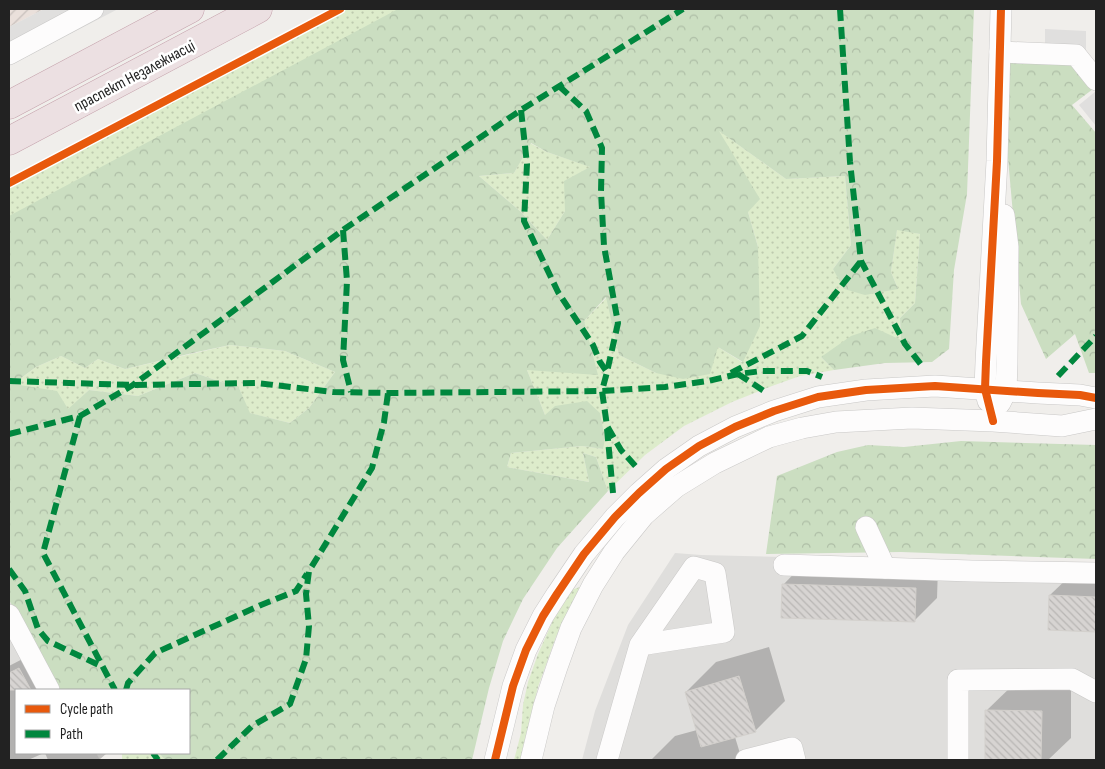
<svg xmlns="http://www.w3.org/2000/svg" width="1105" height="769" viewBox="0 0 1105 769" font-family="'Sofia Sans Condensed',sans-serif">
<style>
.residential{fill:#dfdedc}
.military{fill:url(#military-furrows)}
.grass{fill:url(#grass-dots)}
.forest{fill:url(#forest-crowns);fill-rule:evenodd}
.parking{fill:#e0dfde}
.shadow{fill:#0003}
.building{fill:url(#building-back-hatch);stroke:#d3d0cc}
.lines{fill:none;stroke-linecap:round;stroke-linejoin:round}
.minor-casing{stroke:#c9c8c7;stroke-width:22}
.highway-casing{stroke:#c5a2ac;stroke-width:29}
.minor{stroke:#fdfcfc;stroke-width:21}
.highway{stroke:#ece0e2;stroke-width:28}
.quiet{stroke:#00873e;stroke-width:6;stroke-dasharray:12 6;stroke-linecap:butt}
.cycleway-casing{stroke:#fff;stroke-width:11}
.cycleway{stroke:#e8590c;stroke-width:8}
.labels{text-anchor:middle;stroke-width:5;stroke-linejoin:round;paint-order:stroke}
.street-label{font-size:16px;fill:#222;stroke:#fff}
</style>
<defs>
<pattern id="military-furrows" width="10" height="10" patternUnits="userSpaceOnUse" patternTransform="scale(1.25)"><rect width="10" height="10" fill="#eae0db"/><path d="M-1 1l2-2M0 10L10 0M9 11l2-2" fill="none" stroke="#c8c0bc"/></pattern>
<pattern id="grass-dots" width="8" height="8" patternUnits="userSpaceOnUse" patternTransform="scale(1.25)"><rect width="8" height="8" fill="#ddeccb"/><path d="M2 2h.1M6 6h.1" fill="none" stroke="#bdcaae" stroke-width="1.8" stroke-linecap="round"/></pattern>
<pattern id="forest-crowns" width="20" height="18" patternUnits="userSpaceOnUse" patternTransform="scale(1.25)"><rect width="20" height="18" fill="#cbdec1"/><path d="M2 6a3 3 0 1 1 6 0M12 15a3 3 0 1 1 6 0" fill="none" stroke="#aebea6"/></pattern>
<pattern id="building-back-hatch" width="6" height="6" patternUnits="userSpaceOnUse" patternTransform="scale(1.25)"><rect width="6" height="6" fill="#d7d4d2"/><path d="M-1 5l2 2M0 0l6 6M5-1l2 2" fill="none" stroke="#b8b6b4"/></pattern>
</defs>
<rect width="100%" height="100%" fill="#f0eeeb"/>
<g class="residential">
<polygon points="675,553 701,555 1096,565 1096,760 582,760 595,711 628,625"/>
<polygon points="9,600 60,690 16,690 16,753 96,753 100,760 9,760"/>
</g>
<polygon class="military" points="9,9 44,9 9,27"/>
<g class="grass">
<polygon points="340,9 401,9 9,218 9,183"/>
<polygon points="718,130 786,179 845,176 851,245 833,269 898,289 891,272 897,229 920,234 915,303 900,318 901,340 821,357 834,370 800,376 772,386 732,402 684,426 645,455 608,491 596,457 583,453 589,482 507,467 511,453 582,446 603,449 545,415 527,370 584,321 607,297 619,355 656,373 718,347 742,362 758,247 748,212"/>
<polygon points="530,143 547,152 591,167 565,181 565,211 547,240 521,212 479,176 514,173"/>
<polygon points="230,345 285,351 335,372 309,408 290,423 249,413 239,388 195,373 138,396 89,390 68,410 13,384 36,367 61,356 85,368 98,359 125,369"/>
<polygon points="580,587 556,637 538,687 520,760 514,760 521,733 523,705 528,682 538,654 554,618 571,590"/>
<polygon points="122,753 159,753 165,760 122,760"/>
</g>
<g class="forest">
<path d="M398,9H974L967,194L954,270L949,349L932,362L885,363L834,370L821,357L851,336L875,328L901,340L900,318L915,303L920,234L897,230L891,272L898,289L865,295L844,289L833,269L851,245L845,176L786,179L719,131L760,199L748,212L758,247L760,326L743,362L718,347L710,374L683,379L656,373L619,355L606,297L584,321L598,375L527,370L545,415L555,406L587,401L600,413L605,439L603,449L582,446L511,453L507,467L589,482L583,453L596,457L608,491L557,548L523,599L503,641L489,688L472,760H165L159,753H189V690H60L9,600V216ZM531,143L547,152L590,167L564,181L565,211L547,240L521,212L479,176L514,173ZM230,345L285,351L335,372L309,408L290,423L250,413L239,388L195,373L138,396L89,390L68,409L57,391L13,384L36,367L61,356L85,368L98,359L125,369L197,352Z"/>
<polygon points="1009,60 1072,60 1093,89 1072,105 1096,133 1096,373 1089,373 1075,334 1046,359 1021,304 1007,147"/>
<polygon points="961,441 1096,445 1096,559 901,552 766,554 777,476 837,452 868,445 904,447"/>
</g>
<g class="parking">
<polygon points="44,9 118,9 9,66 9,27"/>
<polygon points="1045,29 1086,31 1086,56 1045,54"/>
<polygon points="1096,91 1096,126 1079,105"/>
</g>
<g class="shadow">
<polygon points="806,561 938,566 937,598 914,621 784,584"/>
<polygon points="1073,573 1096,574 1096,630 1049,629 1050,595"/>
<polygon points="769,647 785,701 755,731 735,737 742,760 651,760 675,736 697,730 686,692 716,662"/>
<polygon points="36,652 55,690 16,690 16,753 44,753 28,760 9,760 9,666"/>
<polygon points="1017,681 1071,681 1071,738 1048,760 986,760 986,711"/>
<polygon points="45,753 107,753 99,760 48,760"/>
</g>
<g class="building">
<polygon points="782,584 916,588 915,622 781,618"/>
<polygon points="1049,595 1096,597 1096,632 1048,630"/>
<polygon points="19,668 31,690 9,690 9,673"/>
<polygon points="739,676 756,732 701,747 685,692"/>
<polygon points="985,710 1042,711 1041,760 985,760"/>
</g>
<g class="lines">
<defs>
<g id="minor">
<polyline points="1000,52 1076,55 1096,80"/>
<polyline points="9,54 93,9"/>
<polyline points="988,401 985,389 986,362 997,161 1001,9"/>
<polyline points="1000,403 1006,391 1007,363 1008,247 1004,215"/>
<polyline points="866,527 885,568"/>
<polyline points="784,565 972,571 1096,573"/>
<polyline points="9,615 49,690"/>
<polyline points="495,760 513,686 526,650 543,616 557,594 584,554 615,517 639,493 666,469 699,446 735,427 774,411 818,397 866,390 935,386 1038,393 1080,395 1096,398"/>
<polyline points="531,760 544,706 557,667 571,628 593,585 614,552 644,515 676,487 715,463 769,437 802,428 836,422 912,418 993,421 1062,426 1096,419"/>
<polyline points="607,760 640,645 694,567 715,573 724,632 640,645"/>
<polyline points="746,760 792,748 795,760"/>
<polyline points="958,760 958,680 1072,679 1096,692"/>
</g>
<g id="highway">
<polyline points="9,105 190,9"/>
<polyline points="9,141 258,9"/>
</g>
</defs>
<use href="#minor" class="minor-casing"/>
<use href="#highway" class="highway-casing"/>
<use href="#minor" class="minor"/>
<use href="#highway" class="highway"/>
<g class="quiet">
<polyline points="840,9 850,162 861,261 905,344 923,367"/>
<polyline points="559,86 586,111 602,148 601,192 604,246 618,323 607,372 602,391 607,426 621,450 638,469"/>
<polyline points="521,110 527,164 524,221 558,292 593,345 600,362 607,372"/>
<polyline points="343,230 347,281 343,360 351,392"/>
<polyline points="731,373 802,336 861,261"/>
<polyline points="738,374 767,393"/>
<polyline points="1058,376 1096,336"/>
<polyline points="9,381 133,385 257,383 333,392 388,393 602,391 665,387 708,381 738,374 762,371 807,371 822,377"/>
<polyline points="80,416 43,553 115,690"/>
<polyline points="607,429 613,493"/>
<polyline points="9,434 80,416 133,385 343,230 521,110 683,9"/>
<polyline points="9,569 25,591 38,629 48,641 103,667"/>
<polyline points="126,690 128,683 155,653 261,605 296,591 307,574"/>
<polyline points="153,753 158,760"/>
<polyline points="217,760 252,726 290,704 306,659 309,626 306,594 309,571 372,468 384,422 388,393"/>
</g>
<defs>
<g id="cycleway">
<polyline points="9,183 340,9"/>
<polyline points="993,421 985,389 986,362 997,161 1001,9"/>
<polyline points="495,760 513,686 526,650 543,616 557,594 584,554 615,517 639,493 666,469 699,446 735,427 774,411 818,397 866,390 935,386 1038,393 1080,395 1096,398"/>
</g>
</defs>
<use href="#cycleway" class="cycleway-casing"/>
<use href="#cycleway" class="cycleway"/>
</g>
<g class="labels">
<g class="street-label">
<text transform="translate(134 75) rotate(-28)" y="6">праспект Незалежнасці</text>
</g>
</g>
<rect width="1105" height="769" fill="none" stroke="#222222" stroke-width="20"/>
<rect x="15" y="689" width="175" height="65" fill="#ffffff" stroke="#a7a7a7"/>
<rect x="25" y="705" width="25" height="8" fill="#e8590c" stroke="#a7a7a7"/>
<text x="60" y="714" font-size="15" fill="#222222">Cycle path</text>
<rect x="25" y="730" width="25" height="8" fill="#00873e" stroke="#a7a7a7"/>
<text x="60" y="739" font-size="15" fill="#222222">Path</text>
</svg>
